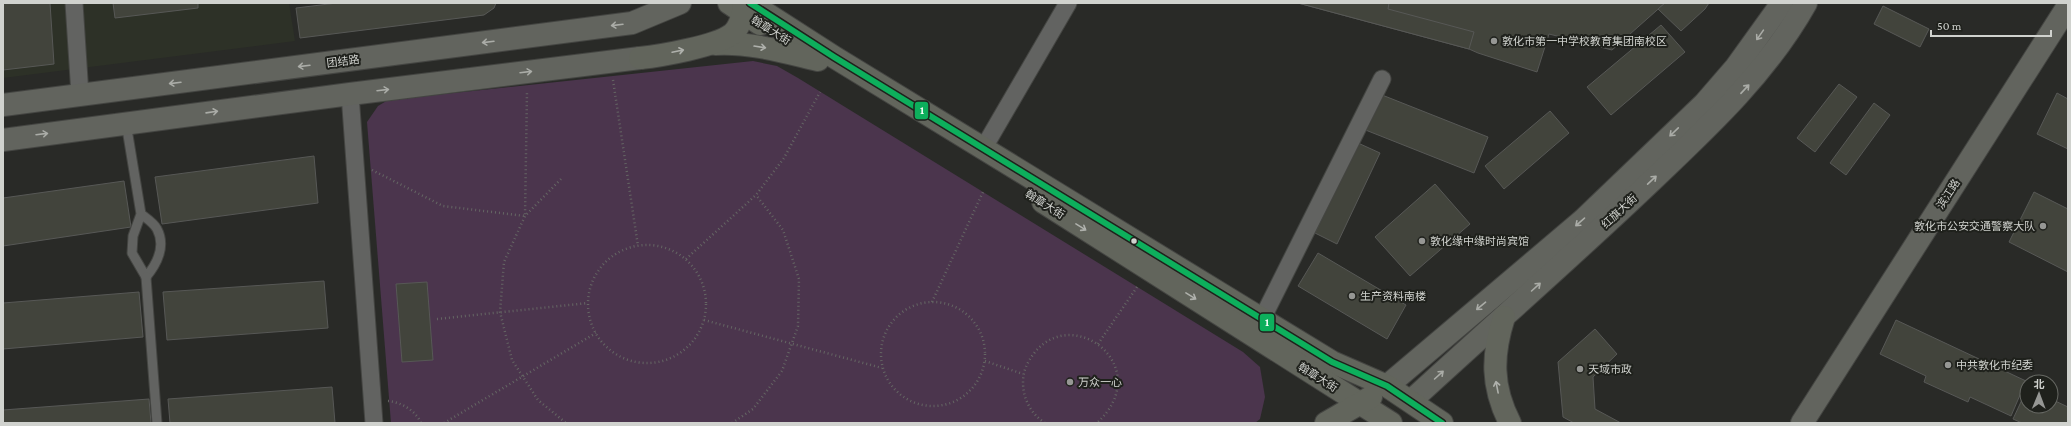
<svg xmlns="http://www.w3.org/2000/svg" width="2071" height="426" viewBox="0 0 2071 426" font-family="'Crimson Pro','Noto Sans SC',serif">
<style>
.built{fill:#2d3127}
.green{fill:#4b354d}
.building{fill:#42443c;stroke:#575856}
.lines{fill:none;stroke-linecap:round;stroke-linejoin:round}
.lane-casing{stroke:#444542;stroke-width:11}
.street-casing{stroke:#444542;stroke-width:19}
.secondary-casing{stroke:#444542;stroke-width:24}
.primary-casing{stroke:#444542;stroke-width:24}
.path{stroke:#656664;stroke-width:2.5;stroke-dasharray:1 3;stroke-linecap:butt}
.lane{stroke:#626361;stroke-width:9}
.street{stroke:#626361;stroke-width:17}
.secondary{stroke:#62645e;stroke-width:22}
.primary{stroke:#62655c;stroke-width:22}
.bus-1-casing{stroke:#1f211c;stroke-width:9}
.bus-1{stroke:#0daf5c;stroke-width:6}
.oneway{stroke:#aaaca7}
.oneway2{stroke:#afb1ac}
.poi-dot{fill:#969794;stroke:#1f211c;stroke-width:1.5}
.bus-dot{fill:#d0d2ce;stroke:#1f211c;stroke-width:1.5}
.labels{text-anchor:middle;stroke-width:4;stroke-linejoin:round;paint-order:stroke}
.street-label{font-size:11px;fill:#d0d2ce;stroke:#1f211c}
.poi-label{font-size:11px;fill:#d0d2ce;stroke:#1f211c;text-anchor:start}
.line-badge{stroke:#1f211c;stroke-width:1.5}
.badge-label{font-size:11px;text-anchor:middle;font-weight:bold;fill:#fff}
</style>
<rect width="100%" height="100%" fill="#292a27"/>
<polygon class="built" points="3,3 289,3 295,41 3,78"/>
<polygon class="green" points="753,61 777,66 798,78 1243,352 1260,367 1265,397 1260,419 1255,423 391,423 367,122 378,106 388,100"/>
<g class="building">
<polygon points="3,3 50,3 54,64 3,70"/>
<polygon points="113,3 198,3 198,8 115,18"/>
<polygon points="337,3 496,3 494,8 484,15 300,38 296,8"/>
<polygon points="1298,3 1665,3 1612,50 1549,34 1537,72 1478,53 1469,49"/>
<polygon points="1298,3 1389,3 1388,9 1474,32 1469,49"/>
<polygon points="1665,3 1709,3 1705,9 1681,31 1658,9"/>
<polygon points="1883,6 1929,29 1920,47 1874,24"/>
<polygon points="1661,25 1685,52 1611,115 1587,87"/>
<polygon points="1839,84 1857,97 1815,152 1797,138"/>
<polygon points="1377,93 1488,137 1474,173 1363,129"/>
<polygon points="2057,93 2068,99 2068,149 2037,134"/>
<polygon points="1874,103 1890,115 1846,175 1830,163"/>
<polygon points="1550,111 1569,133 1504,189 1485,166"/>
<polygon points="1358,143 1380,153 1337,244 1315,233"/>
<polygon points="314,156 318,203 162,224 155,177"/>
<polygon points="124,181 131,227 3,246 3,198"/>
<polygon points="1435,184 1470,224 1410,276 1375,237"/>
<polygon points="2034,192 2068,209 2068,272 2009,242"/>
<polygon points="1318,253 1406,305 1387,339 1298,286"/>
<polygon points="324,281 328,328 167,340 163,292"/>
<polygon points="427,282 433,360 402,362 396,284"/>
<polygon points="139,292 143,337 3,349 3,303"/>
<polygon points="1896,320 2026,381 2011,416 1970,397 1968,402 1924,382 1926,376 1880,354"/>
<polygon points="1595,329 1617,354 1593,377 1595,409 1621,423 1574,423 1563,417 1558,362"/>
<polygon points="332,387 335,423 170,423 168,399"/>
<polygon points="2027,389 2027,406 2051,406 2051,399 2068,407 2068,423 2022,423 2013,419"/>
<polygon points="149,399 151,423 3,423 3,410"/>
</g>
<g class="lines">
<defs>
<g id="lane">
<path d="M126,123L141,214L133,236L132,253L146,277C157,264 166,246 157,229C154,223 146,218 141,214"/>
<polyline points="146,277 157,423"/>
</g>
<g id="street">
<polyline points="74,3 80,95"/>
<polyline points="350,94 374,423"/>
<polyline points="983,149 1068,3"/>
<polyline points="1262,319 1382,79"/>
</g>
<g id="secondary">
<polyline points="3,105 632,23 680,3"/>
<polyline points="3,140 350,94 640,58"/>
<polyline points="1387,386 1583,220 1704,104 1736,67 1782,3"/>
<path d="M1411,401C1488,330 1567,261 1643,189C1704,131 1765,76 1806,3"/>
<polyline points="1802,423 2068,6"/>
</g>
<g id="primary">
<polyline points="729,3 760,24"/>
<polyline points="750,3 834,57 1332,362 1387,386 1442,423"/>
<path d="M715,44C751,42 784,52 818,60"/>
<path d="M640,58C660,56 717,46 732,34C740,28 744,12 744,3"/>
<polyline points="1043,202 1391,423"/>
<path d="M1504,317C1492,355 1491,386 1510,423"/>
<polyline points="1326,423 1371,397"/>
</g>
</defs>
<use href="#lane" class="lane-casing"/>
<use href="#street" class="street-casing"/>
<use href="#secondary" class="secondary-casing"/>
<use href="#primary" class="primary-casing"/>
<g class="path">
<polyline points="613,80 638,246"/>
<polyline points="372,170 443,206 525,216 527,91"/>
<polyline points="561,179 525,216 504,262 500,312 512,360 538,400 566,423"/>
<circle cx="647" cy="304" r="59"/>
<polyline points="686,259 756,195 784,158 820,92"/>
<polyline points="932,302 983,192"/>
<circle cx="933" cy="354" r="52"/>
<polyline points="437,319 588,303"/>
<polyline points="704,320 882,368"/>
<polyline points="1098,344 1137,287"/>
<polyline points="985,361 1023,374"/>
<path d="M388,401C401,402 416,411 421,423"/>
<polyline points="444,423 596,333"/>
<polyline points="732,423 753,409 782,371 798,326 799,279 783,230 756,195"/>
<path d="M1045,423C1031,414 1023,399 1023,382C1023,370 1028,361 1035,352C1075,304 1156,368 1097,423"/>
</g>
<use href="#lane" class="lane"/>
<use href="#street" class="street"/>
<use href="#secondary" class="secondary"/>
<use href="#primary" class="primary"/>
<defs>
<polyline id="bus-1" points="750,3 834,57 1332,362 1387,386 1442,423"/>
</defs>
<use href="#bus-1" class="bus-1-casing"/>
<use href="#bus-1" class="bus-1"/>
</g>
<defs><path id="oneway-shaft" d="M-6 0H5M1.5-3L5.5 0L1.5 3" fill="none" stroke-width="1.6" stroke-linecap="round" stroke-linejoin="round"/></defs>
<g class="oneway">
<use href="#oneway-shaft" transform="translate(617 25) rotate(173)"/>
<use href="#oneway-shaft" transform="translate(1760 35) rotate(125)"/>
<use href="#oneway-shaft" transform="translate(488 42) rotate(173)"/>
<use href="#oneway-shaft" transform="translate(304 66) rotate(173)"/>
<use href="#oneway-shaft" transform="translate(526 72) rotate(-7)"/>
<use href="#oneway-shaft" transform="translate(175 83) rotate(173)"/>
<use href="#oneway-shaft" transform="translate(1745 89) rotate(-47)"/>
<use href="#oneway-shaft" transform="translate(383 90) rotate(-7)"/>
<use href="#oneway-shaft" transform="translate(212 112) rotate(-8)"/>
<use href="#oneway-shaft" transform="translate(1674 132) rotate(136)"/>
<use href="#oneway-shaft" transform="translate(42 134) rotate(-7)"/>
<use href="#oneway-shaft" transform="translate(1652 180) rotate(-43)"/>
<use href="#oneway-shaft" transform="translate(1580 222) rotate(139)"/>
<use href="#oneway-shaft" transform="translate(1536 287) rotate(-42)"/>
<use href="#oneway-shaft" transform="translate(1481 306) rotate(140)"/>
<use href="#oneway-shaft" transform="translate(1439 375) rotate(-42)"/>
</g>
<g class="oneway2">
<use href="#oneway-shaft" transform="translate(760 47) rotate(9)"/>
<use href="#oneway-shaft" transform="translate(678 51) rotate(-12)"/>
<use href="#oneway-shaft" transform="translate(1081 227) rotate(32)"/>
<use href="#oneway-shaft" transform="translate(1191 296) rotate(32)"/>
<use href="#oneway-shaft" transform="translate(1497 387) rotate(-101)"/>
</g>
<g class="poi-dot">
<circle cx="1494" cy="41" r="4"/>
<circle cx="2043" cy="226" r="4"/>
<circle cx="1422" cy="241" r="4"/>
<circle cx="1352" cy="296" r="4"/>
<circle cx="1948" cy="365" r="4"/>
<circle cx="1580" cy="369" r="4"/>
<circle cx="1070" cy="382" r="4"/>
</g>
<circle class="bus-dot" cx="1134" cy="241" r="3.5"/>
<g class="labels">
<g class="street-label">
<text transform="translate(771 30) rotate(32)" y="4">翰章大街</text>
<text transform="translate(343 61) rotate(-7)" y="4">团结路</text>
<text transform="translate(1948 194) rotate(-57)" y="4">滨江路</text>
<text transform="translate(1045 204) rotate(32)" y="4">翰章大街</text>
<text transform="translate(1619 211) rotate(-43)" y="4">红旗大街</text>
<text transform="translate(1318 377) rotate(32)" y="4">翰章大街</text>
</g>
<g class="poi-label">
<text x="1502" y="45">敦化市第一中学校教育集团南校区</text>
<text x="2035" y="230" text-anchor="end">敦化市公安交通警察大队</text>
<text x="1430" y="245">敦化缘中缘时尚宾馆</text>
<text x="1360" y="300">生产资料南楼</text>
<text x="1956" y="369">中共敦化市纪委</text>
<text x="1588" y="373">天域市政</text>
<text x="1078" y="386">万众一心</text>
</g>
</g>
<g class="line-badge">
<rect x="914" y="101" width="15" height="19" rx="4" fill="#0daf5c"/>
<rect x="1259" y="313" width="16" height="19" rx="4" fill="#0daf5c"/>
</g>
<g class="badge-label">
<text x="922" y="114">1</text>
<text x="1267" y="326">1</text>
</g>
<rect width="2071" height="426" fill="none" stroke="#d0d2ce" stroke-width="8"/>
<g transform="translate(2039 394) rotate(1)"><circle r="19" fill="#1f211c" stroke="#666863"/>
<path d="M0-3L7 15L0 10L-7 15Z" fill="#969794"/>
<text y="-6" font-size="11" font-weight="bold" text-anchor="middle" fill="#d0d2ce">北</text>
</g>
<path d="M1931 30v6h120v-6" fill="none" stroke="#d0d2ce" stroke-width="2"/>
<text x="1937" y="30" font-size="12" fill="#d0d2ce" stroke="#1f211c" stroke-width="3" paint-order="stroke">50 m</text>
</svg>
